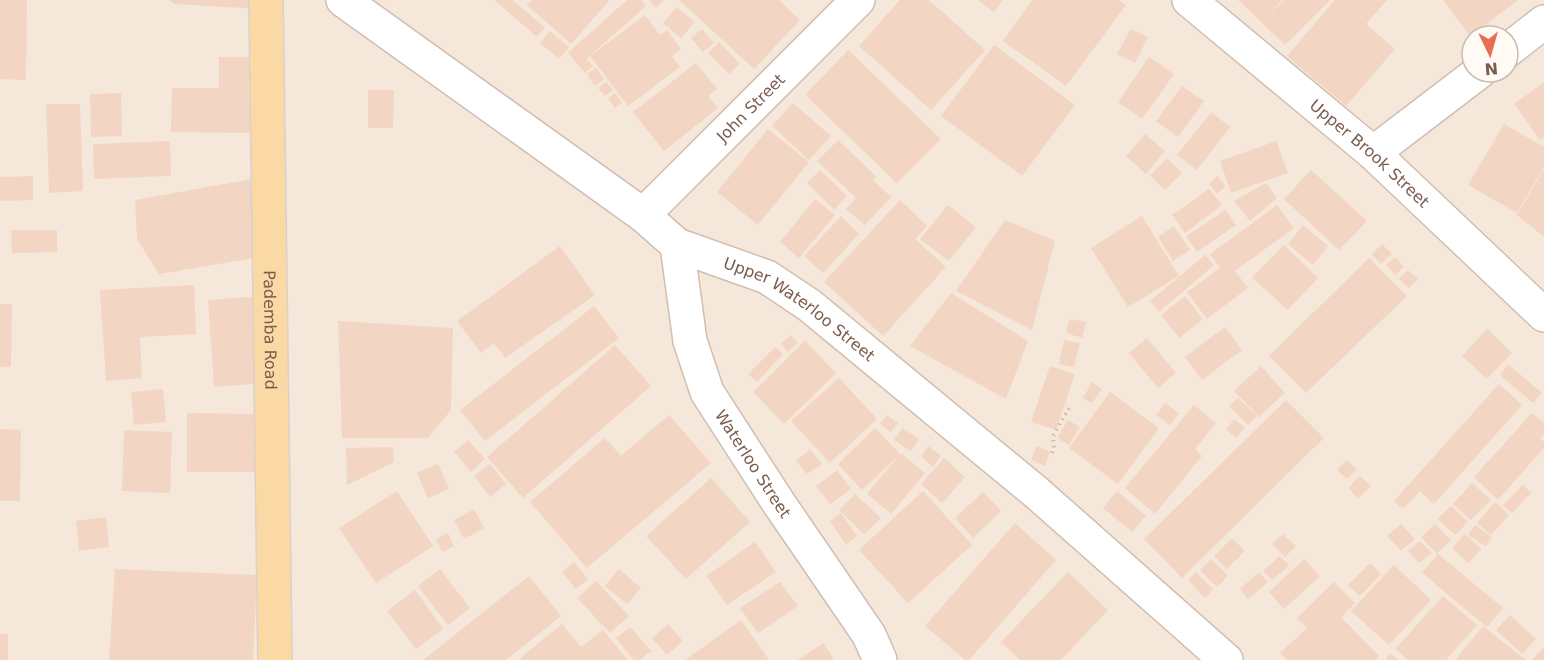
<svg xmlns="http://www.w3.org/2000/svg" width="1544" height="660" viewBox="0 0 1544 660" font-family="'DejaVu Sans',sans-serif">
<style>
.residential{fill:#f5e8da;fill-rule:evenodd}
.building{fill:#f3d5c3}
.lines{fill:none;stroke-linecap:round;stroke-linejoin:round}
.minor-casing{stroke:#d1beb0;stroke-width:36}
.major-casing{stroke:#dad1cd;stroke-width:36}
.path{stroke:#d9b8a5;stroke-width:4;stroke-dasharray:1.5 4.5;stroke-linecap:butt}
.minor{stroke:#fff;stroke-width:33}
.major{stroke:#fbd9a5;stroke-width:33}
.labels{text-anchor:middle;stroke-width:4.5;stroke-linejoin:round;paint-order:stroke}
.street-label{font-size:16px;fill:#7a5c4d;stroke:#fffaf3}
</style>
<rect width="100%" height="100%" fill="#fdf6ec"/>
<path class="residential" d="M0,0H1544V660H0ZM1472,36H1508V72H1472Z"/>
<g class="building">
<polygon points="0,0 27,0 26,80 0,79"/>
<polygon points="169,0 261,0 261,9 174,4"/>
<polygon points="494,0 513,0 545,28 537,37"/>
<polygon points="532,0 608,0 609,1 571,44 527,5"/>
<polygon points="627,0 641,0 646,6 586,59 593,66 585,73 568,53"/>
<polygon points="649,0 664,0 656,8"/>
<polygon points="679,0 779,0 800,20 754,69"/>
<polygon points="900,0 929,0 985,50 931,110 859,46"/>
<polygon points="978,0 1003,0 994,12"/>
<polygon points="1032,0 1119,0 1126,5 1066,86 1003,41"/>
<polygon points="1238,0 1282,0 1266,19 1284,0 1330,0 1285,45"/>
<polygon points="1335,0 1387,0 1366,24 1395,49 1346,106 1287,56"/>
<polygon points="1443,0 1518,0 1470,36"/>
<polygon points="677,7 695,22 681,38 663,23"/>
<polygon points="645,15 660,35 667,30 681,49 672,56 680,67 628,106 590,56"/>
<polygon points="702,29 714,43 703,52 691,38"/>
<polygon points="1131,29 1148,37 1135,63 1117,54"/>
<polygon points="550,31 569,47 559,59 540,43"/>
<polygon points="719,42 740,64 729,74 708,53"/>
<polygon points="994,45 1075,105 1022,176 941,116"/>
<polygon points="848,50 941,139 897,183 805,95"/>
<polygon points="219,57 264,57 264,133 171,132 172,88 219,88"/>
<polygon points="1149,57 1174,74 1142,119 1118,102"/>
<polygon points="696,63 717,89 708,96 718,108 664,151 633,112"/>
<polygon points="596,68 604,79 595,86 587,74"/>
<polygon points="606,82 613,90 605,96 598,88"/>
<polygon points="1544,82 1544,137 1540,140 1514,104"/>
<polygon points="1182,86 1204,101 1178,137 1156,121"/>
<polygon points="368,90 394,90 393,128 368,128"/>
<polygon points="121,93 122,136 91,137 90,94"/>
<polygon points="615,93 622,103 615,108 608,98"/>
<polygon points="793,103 831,136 809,160 772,126"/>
<polygon points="46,104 80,104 83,191 49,193"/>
<polygon points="1211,112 1230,127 1197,170 1177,155"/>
<polygon points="1504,124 1544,147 1544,167 1517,213 1468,185"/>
<polygon points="768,129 809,162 758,225 717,192"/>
<polygon points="1145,134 1165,151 1146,174 1126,156"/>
<polygon points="838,140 876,176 873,180 891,197 865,225 846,209 856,198 817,161"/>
<polygon points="170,141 171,176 94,179 93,144"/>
<polygon points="1276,141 1288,173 1231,193 1220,161"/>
<polygon points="1167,158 1182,173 1165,190 1150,176"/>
<polygon points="1544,169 1544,237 1517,215"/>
<polygon points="820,170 847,196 834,210 807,183"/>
<polygon points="1311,170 1367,221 1339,250 1284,199"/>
<polygon points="33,176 33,200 0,201 0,177"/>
<polygon points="1217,176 1226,186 1217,194 1209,184"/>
<polygon points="257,178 254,258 159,274 137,239 135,200"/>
<polygon points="1266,183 1277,198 1250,221 1234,201"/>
<polygon points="1209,189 1222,205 1185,233 1172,215"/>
<polygon points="815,199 835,215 799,258 780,242"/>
<polygon points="900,200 927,226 915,239 946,267 883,336 824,282"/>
<polygon points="948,205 976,227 949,261 920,239"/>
<polygon points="1277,205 1294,228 1235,271 1248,288 1207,319 1187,292 1220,268 1210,254"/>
<polygon points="1226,210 1236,225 1197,252 1186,236"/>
<polygon points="841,216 859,234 823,273 804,256"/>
<polygon points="1142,216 1179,276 1128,307 1091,248"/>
<polygon points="1005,220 1055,241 1032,330 956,291"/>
<polygon points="1303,225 1328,246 1313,265 1288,244"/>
<polygon points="1174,226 1190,250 1173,261 1158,237"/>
<polygon points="11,230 57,230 57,252 12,253"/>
<polygon points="1382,244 1392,254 1381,264 1372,254"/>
<polygon points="1284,245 1318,278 1288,310 1252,278"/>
<polygon points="560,246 595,295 505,358 494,343 481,353 457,321"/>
<polygon points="1205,255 1214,265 1159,312 1150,301"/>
<polygon points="1395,257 1404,267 1395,275 1386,265"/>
<polygon points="1369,258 1407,296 1306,393 1269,356"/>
<polygon points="1408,270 1418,279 1409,288 1399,279"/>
<polygon points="194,285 196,334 140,337 142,378 106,381 100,290"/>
<polygon points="951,293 1028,341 1006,399 910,346"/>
<polygon points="261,296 267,383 214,387 208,300"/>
<polygon points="1185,296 1203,319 1179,338 1161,315"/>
<polygon points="0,304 12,304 11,367 0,367"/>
<polygon points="594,306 619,338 485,441 460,410"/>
<polygon points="1069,319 1086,322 1082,338 1066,333"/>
<polygon points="338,321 453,328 451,410 428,438 342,438"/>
<polygon points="1225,327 1242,350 1202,380 1185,357"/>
<polygon points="1487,329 1512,353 1487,379 1462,356"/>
<polygon points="791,335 798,343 788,352 781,344"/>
<polygon points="1147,338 1176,373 1158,388 1129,353"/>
<polygon points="1064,340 1080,343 1074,367 1059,364"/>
<polygon points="805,341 836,373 784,424 753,392"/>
<polygon points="615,345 651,386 523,498 487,457"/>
<polygon points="775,347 783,354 757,382 748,374"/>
<polygon points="1508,364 1542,393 1533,403 1500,375"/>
<polygon points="1050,366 1075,374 1056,430 1031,422"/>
<polygon points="1261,366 1285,393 1259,417 1234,391"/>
<polygon points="839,378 877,419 830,463 791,421"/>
<polygon points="1092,382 1102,389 1092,403 1083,398"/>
<polygon points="1499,384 1522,405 1434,504 1420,491 1403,509 1394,501"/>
<polygon points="163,389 166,422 134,425 131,392"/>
<polygon points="1110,392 1159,428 1118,484 1069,448"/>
<polygon points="1238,398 1257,416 1248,425 1229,406"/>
<polygon points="1286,400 1324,438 1182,578 1144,539"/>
<polygon points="1165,403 1179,413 1170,425 1156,415"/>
<polygon points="1194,405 1216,423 1195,449 1202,456 1155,514 1125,488"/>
<polygon points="187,413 260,414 259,472 187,472"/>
<polygon points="1532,413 1544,423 1544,434 1540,438 1544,442 1544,448 1498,500 1474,477"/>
<polygon points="669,415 711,463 587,568 530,502 605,438 621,456"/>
<polygon points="887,415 898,423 891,432 880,424"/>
<polygon points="1234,419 1245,427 1236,438 1226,429"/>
<polygon points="1068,420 1080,427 1069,445 1057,438"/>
<polygon points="875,428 900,454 862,490 838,464"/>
<polygon points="903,428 919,439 911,451 894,440"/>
<polygon points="0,429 21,430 20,501 0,501"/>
<polygon points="124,430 172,432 170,493 122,491"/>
<polygon points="468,440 485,459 471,472 454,452"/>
<polygon points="928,446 941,456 933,467 921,456"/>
<polygon points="1037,446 1050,452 1045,466 1031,460"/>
<polygon points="393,447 394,462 347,485 346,448"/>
<polygon points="810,449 822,464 807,474 796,461"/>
<polygon points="901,453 925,473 891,514 867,494"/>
<polygon points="944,458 965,477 942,503 921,484"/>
<polygon points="1347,460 1357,470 1347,479 1337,470"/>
<polygon points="438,464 449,489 428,498 417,473"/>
<polygon points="490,464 506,484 490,497 474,476"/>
<polygon points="837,470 851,489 830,504 816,486"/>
<polygon points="1360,476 1371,486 1358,498 1348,488"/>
<polygon points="711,478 750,522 686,579 646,536"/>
<polygon points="1472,483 1491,500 1471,520 1453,504"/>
<polygon points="1523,485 1531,493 1512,513 1503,505"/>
<polygon points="397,491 433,546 376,583 339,528"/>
<polygon points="923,491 972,545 908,603 859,550"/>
<polygon points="1117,491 1146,516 1132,532 1103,508"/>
<polygon points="983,492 1001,511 973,538 955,518"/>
<polygon points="855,494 881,518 864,534 839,510"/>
<polygon points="1495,502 1509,515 1491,535 1477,523"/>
<polygon points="1451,506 1468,522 1455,535 1437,519"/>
<polygon points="474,509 484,528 464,539 454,520"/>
<polygon points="841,513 857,536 846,545 830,521"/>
<polygon points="106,517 109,547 79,551 76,521"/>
<polygon points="1015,523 1056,560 969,660 965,660 925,626"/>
<polygon points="1401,524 1415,539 1401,551 1387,536"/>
<polygon points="1435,524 1451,540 1437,554 1421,537"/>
<polygon points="1475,525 1492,537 1486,546 1468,535"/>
<polygon points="448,533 454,546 442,552 436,539"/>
<polygon points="1283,534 1296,546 1285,557 1272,544"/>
<polygon points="1465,534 1481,549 1468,563 1452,548"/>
<polygon points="1232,538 1245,551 1227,569 1214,556"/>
<polygon points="1420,541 1432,553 1419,563 1408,551"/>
<polygon points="755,542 776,572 727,605 706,576"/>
<polygon points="1438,554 1503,608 1487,627 1422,573"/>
<polygon points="1280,556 1289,566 1272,580 1263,571"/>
<polygon points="1211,559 1228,576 1217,587 1200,570"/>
<polygon points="1304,559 1320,576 1284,609 1269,592"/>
<polygon points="574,562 588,579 576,589 562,572"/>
<polygon points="1370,563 1381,574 1360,596 1348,585"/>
<polygon points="1394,565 1431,600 1389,645 1351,611"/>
<polygon points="115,569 257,575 253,660 109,660"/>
<polygon points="440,569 470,608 448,625 418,586"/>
<polygon points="619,569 641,588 627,604 605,586"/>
<polygon points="1068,572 1108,610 1061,660 1020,660 1001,642"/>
<polygon points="1196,572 1213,589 1205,598 1188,580"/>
<polygon points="1259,572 1268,582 1248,599 1240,589"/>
<polygon points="529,576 561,616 506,660 423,660"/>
<polygon points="596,581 629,616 610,633 577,598"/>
<polygon points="780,582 798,606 758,633 740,608"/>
<polygon points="1334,582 1355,603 1341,617 1379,656 1376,660 1287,660 1280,653 1307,628 1297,618"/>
<polygon points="415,590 443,629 416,649 387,611"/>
<polygon points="1443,596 1477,625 1446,660 1408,660 1395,649"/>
<polygon points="1510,615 1536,639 1522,654 1496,630"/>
<polygon points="741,620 769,660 685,660"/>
<polygon points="562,624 581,647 603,630 628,660 518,660"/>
<polygon points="668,624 683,641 667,655 652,638"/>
<polygon points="1483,626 1526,660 1455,660"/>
<polygon points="630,627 651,651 640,660 634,660 616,638"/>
<rect x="0" y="634" width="8" height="26"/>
<polygon points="824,643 834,660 797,660"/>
<polygon points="1543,648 1544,649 1544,660 1532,660"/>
<polygon points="1390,653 1399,660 1385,660"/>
</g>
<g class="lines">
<defs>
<g id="minor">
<path id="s1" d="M343,0L643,215L677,245L767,277L809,305L1037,493L1226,660"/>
<path id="s2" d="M1189,0L1373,153L1544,315"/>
<polyline points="1508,50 1544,22"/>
<polyline points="1373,153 1479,72"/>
<path id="s3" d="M643,215L858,0"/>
<path id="s4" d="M677,245L690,341L707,392L778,502L869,635L880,660"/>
</g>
<g id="major">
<path id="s5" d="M266,0L275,660"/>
</g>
</defs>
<use href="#minor" class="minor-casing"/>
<use href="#major" class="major-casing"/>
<polyline class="path" points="1052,453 1054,448 1053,436 1069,408"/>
<use href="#minor" class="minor"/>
<use href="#major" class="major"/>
</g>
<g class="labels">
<g class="street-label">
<text dy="6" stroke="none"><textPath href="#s3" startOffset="152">John Street</textPath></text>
<text dy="6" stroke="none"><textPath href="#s2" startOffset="237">Upper Brook Street</textPath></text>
<text dy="6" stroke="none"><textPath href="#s1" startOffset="554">Upper Waterloo Street</textPath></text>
<text dy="6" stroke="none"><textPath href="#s5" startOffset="330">Pademba Road</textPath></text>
<text dy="6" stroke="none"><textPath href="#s4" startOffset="236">Waterloo Street</textPath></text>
</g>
</g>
<g transform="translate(1490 54) rotate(175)"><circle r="28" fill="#fffaf3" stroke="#cabbb1" stroke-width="1.5"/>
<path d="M0-4.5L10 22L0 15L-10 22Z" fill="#e76f51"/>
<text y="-9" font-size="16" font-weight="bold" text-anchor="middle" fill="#7a5c4d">N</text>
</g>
</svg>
